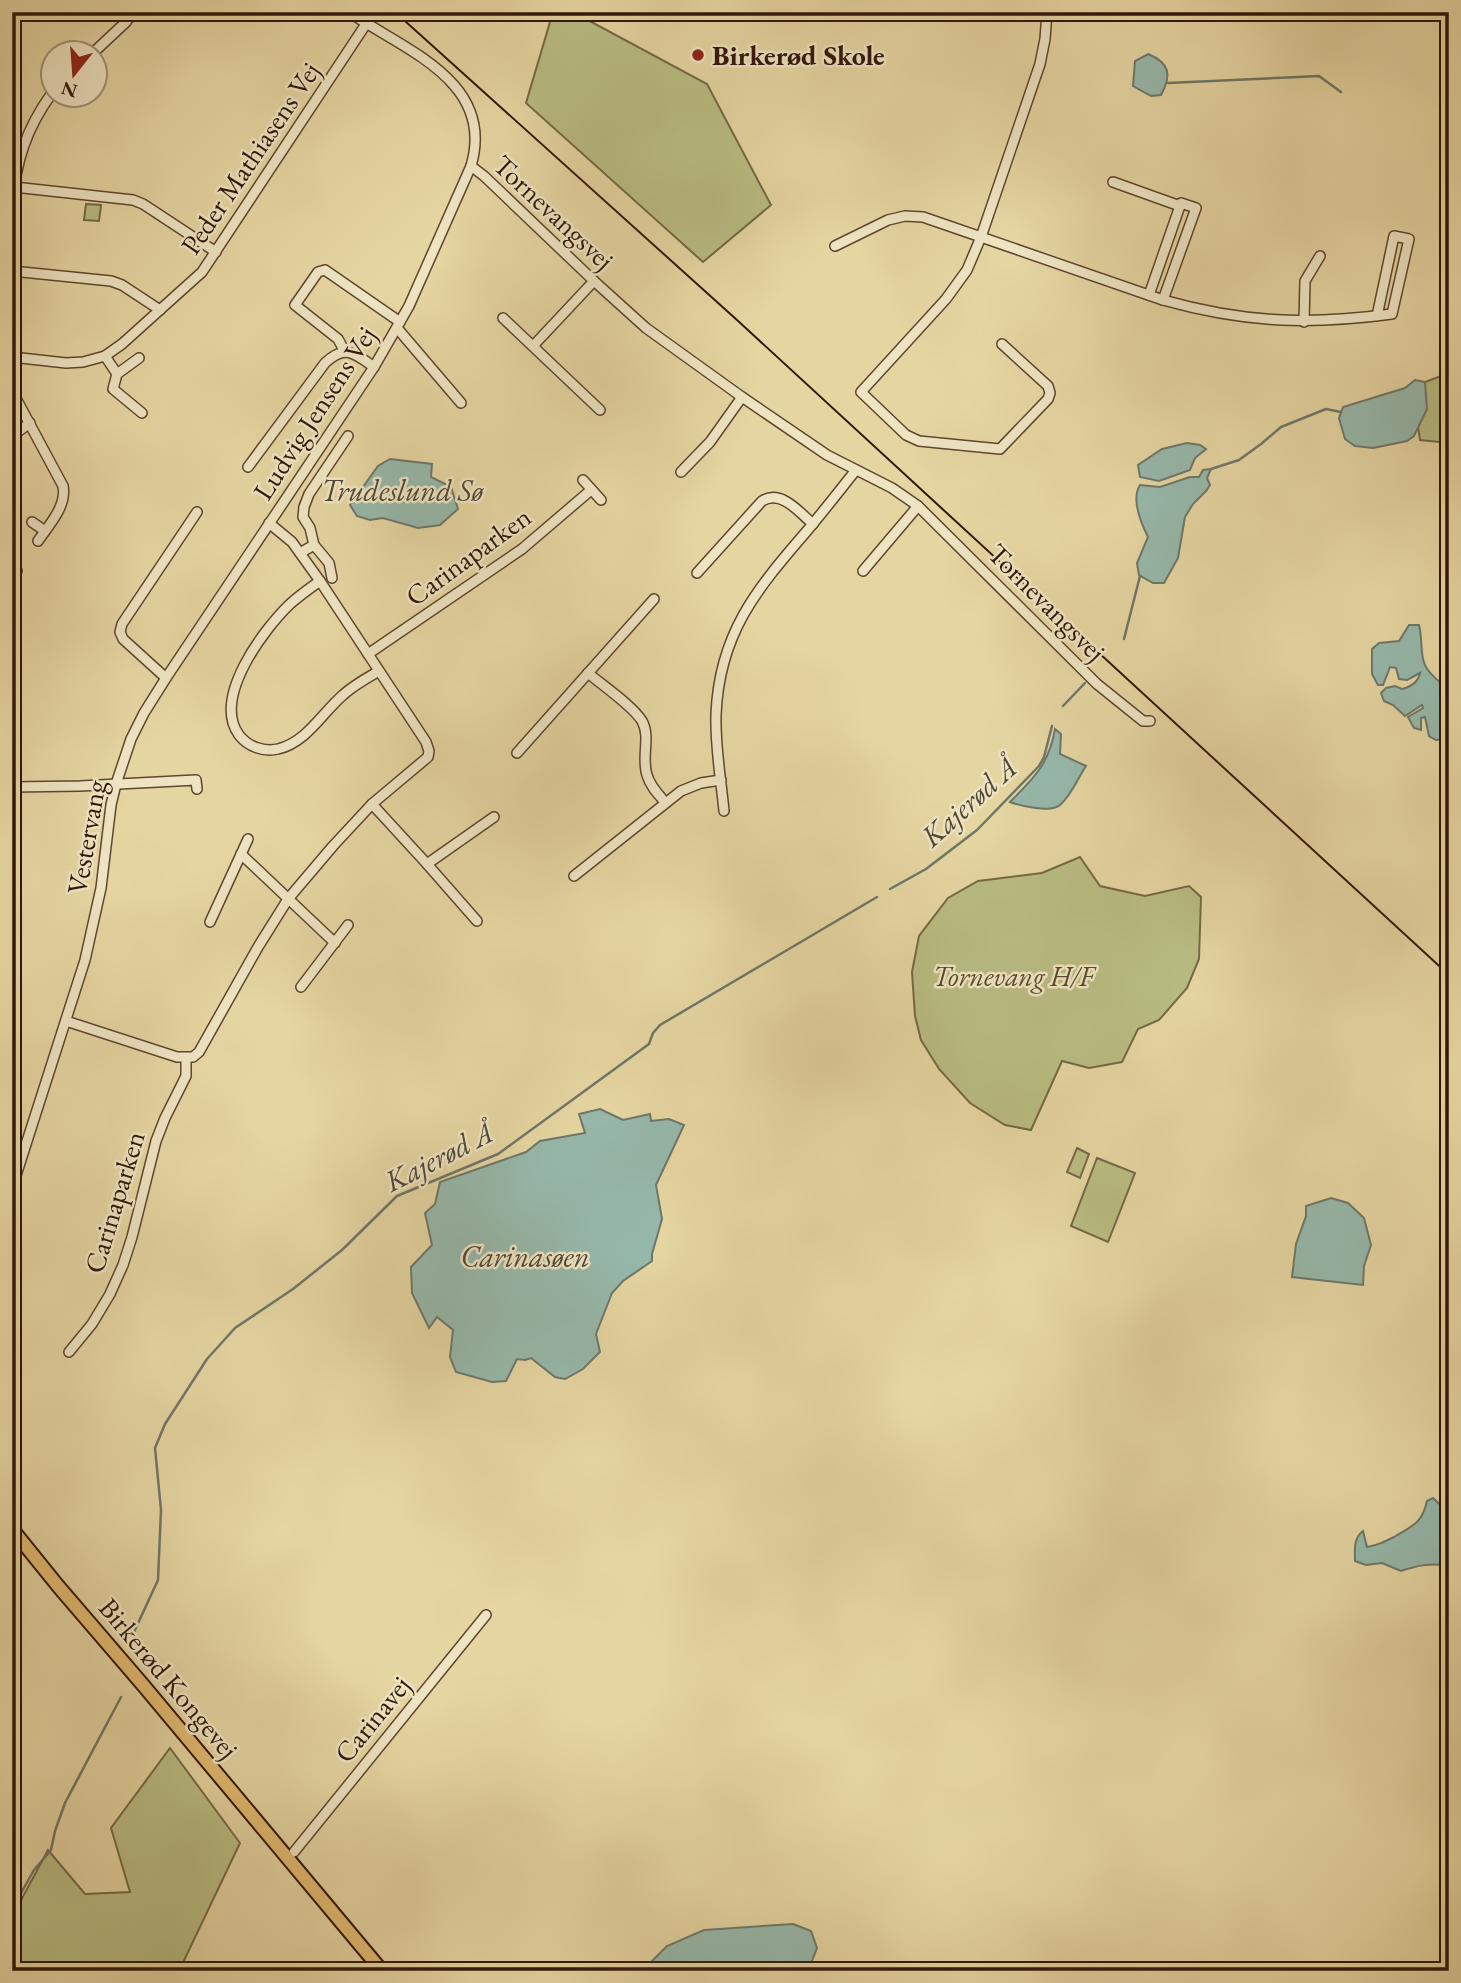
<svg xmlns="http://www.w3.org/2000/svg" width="1461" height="1983" viewBox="0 0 1461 1983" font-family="'EB Garamond',serif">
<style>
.green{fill:#b8bc82;stroke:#746946;stroke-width:2}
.water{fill:#96b8aa;stroke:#6e776a;stroke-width:2}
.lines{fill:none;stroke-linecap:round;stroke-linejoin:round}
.stream{stroke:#6e776a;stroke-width:2.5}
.minor-casing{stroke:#5e4630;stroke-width:12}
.major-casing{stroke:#31160a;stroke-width:16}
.minor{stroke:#eee4c2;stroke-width:9}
.major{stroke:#e2ba70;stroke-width:12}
.tram{stroke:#31160a;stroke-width:2}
.poi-dot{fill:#8f2418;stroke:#eee4c2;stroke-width:2.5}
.labels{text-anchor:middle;stroke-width:5;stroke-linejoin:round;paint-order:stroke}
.poi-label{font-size:28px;font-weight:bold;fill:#31160a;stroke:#eee4c2;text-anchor:start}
.street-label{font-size:28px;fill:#31160a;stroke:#eee4c2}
.park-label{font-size:28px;font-style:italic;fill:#5a482e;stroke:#eee4c2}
.water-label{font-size:30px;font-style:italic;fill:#4f473a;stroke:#eee4c2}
</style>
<rect width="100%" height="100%" fill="#e5d5a1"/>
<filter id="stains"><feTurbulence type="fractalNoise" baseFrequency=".00286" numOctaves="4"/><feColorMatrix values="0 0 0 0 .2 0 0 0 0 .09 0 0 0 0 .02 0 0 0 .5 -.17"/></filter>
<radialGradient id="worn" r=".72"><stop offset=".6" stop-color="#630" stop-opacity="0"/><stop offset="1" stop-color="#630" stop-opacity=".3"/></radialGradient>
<g class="green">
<polygon points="553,12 573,12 707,84 771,205 703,262 526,103"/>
<polygon points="86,204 101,205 99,221 84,220"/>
<polygon points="1449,373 1449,443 1420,440 1412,387"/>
<polygon points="1080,857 1100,886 1145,896 1189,886 1201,897 1199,959 1187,988 1159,1020 1138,1029 1122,1062 1089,1068 1062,1061 1031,1130 1005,1125 970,1103 939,1069 921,1040 915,1016 912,972 919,936 948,898 978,881 1042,873"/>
<polygon points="1077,1148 1089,1154 1080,1178 1067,1172"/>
<polygon points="1097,1158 1135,1173 1108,1242 1071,1226"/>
<polygon points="170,1748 240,1843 179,1971 12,1971 12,1917 48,1850 85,1894 130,1892 111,1828"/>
</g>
<g class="water">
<path d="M1148,54C1170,63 1172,75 1161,95L1151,96L1133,86L1135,61Z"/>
<polygon points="1415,380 1425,382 1427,409 1414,436 1407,441 1373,448 1355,446 1345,439 1339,418 1343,407 1405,388"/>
<polygon points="1187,443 1200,445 1206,449 1195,458 1190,470 1159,481 1140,477 1138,465 1162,449"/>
<polygon points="390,459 432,464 431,477 451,487 458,509 440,525 418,528 383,518 370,520 357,516 350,505 378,466"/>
<path d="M1211,469L1207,478L1210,485L1206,491L1193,504L1185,517L1178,558L1164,583H1153L1139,575L1137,563L1148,537C1141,523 1131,499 1140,485L1160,487L1190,477H1199L1203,470Z"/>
<path d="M1409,625H1419C1423,639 1419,659 1428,670C1433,677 1442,684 1449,690V736L1445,739L1436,740L1429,736L1425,717L1421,718V730L1414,728L1408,717L1423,708L1422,705L1405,716L1393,705L1384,701L1381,693L1386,688L1395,686L1402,689C1410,687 1418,683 1420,673L1407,680L1399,679L1396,668L1390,667L1383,685H1378L1372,674V649L1379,643L1399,641Z"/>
<path d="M1055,729L1061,734L1060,754L1086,766C1078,778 1071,796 1060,805C1051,813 1021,806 1010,802C1034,778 1049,764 1055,729Z"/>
<polygon points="600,1109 623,1120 650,1114 651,1121 669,1119 684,1125 656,1185 662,1219 652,1254 652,1261 623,1281 612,1293 596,1334 600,1352 583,1369 565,1379 555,1377 531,1358 525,1360 517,1359 506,1381 492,1382 456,1372 450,1357 453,1330 437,1317 429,1328 412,1293 411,1267 432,1245 425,1213 435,1204 440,1182 526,1152 540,1141 585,1133 579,1114"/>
<polygon points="1331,1198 1348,1203 1364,1218 1371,1245 1364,1266 1363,1285 1292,1277 1296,1244 1306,1216 1306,1206"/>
<path d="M1433,1498L1449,1513V1566C1432,1562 1416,1566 1401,1571L1382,1563L1366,1565L1355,1561C1355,1549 1353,1539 1363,1531L1367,1547C1378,1545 1384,1542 1394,1537C1412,1526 1422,1524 1427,1501Z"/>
<polygon points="793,1924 811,1931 817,1948 808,1971 627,1971 647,1966 667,1946 704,1930"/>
</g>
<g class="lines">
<g class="stream">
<polyline points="1168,83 1319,76 1341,92"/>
<polyline points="1211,469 1239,460 1261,444 1281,427 1326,409 1341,412"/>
<polyline points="1124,639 1140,576"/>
<polyline points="1063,706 1085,683"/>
<polyline points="890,889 926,869 977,830 1039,766 1044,757 1052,726"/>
<polyline points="134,1632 158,1580 161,1510 155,1448 165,1424 207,1359 235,1328 293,1289 342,1250 397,1196 498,1154 649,1044 653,1033 660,1025 877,897"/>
<polyline points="12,1909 34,1870 51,1850 55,1831 65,1803 121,1697"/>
</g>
<defs>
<g id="minor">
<polyline points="94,52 126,22 133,12"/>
<polyline points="471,166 484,176 594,281 646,328 742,397 827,455 892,488 918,506 1097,684 1143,721 1150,721"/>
<polyline points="1113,182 1180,206"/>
<polyline points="14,187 133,200 143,204 216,252"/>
<path d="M12,205C16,161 26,129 52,93"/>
<path d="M835,246L888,220L905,216L923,217L1163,300C1245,323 1308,325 1392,314L1409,239L1394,236L1377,316"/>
<polyline points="12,271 111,281 122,285 160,310"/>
<polyline points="1149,295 1181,203 1196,208 1163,300"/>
<polyline points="503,318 600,410"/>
<polyline points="1304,322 1305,281 1320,256"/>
<polyline points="397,328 461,403"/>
<polyline points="1002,344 1048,386 1050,393 1048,399 1000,449 919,441 906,435 861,392 946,299 967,270 981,237 1040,64 1045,39 1047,12"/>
<polyline points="533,346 594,281"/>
<polyline points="345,352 338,339 295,305 318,272 325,270 400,322"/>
<polyline points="105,356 117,374 113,389 142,413"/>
<polyline points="12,357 66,363 83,362 105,356 122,344 202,272 366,24"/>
<polyline points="117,374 139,358"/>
<path d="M12,391L63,486C67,506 49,525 38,541"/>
<polyline points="12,436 30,423"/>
<path d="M248,467L325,363C345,344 354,353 374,367"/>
<polyline points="681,472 710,442 742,397"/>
<polyline points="583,480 601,500"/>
<polyline points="32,522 45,531"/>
<polyline points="314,545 310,528 303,517 304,507 309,494 348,436"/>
<polyline points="300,553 314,545 329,563 332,578"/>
<polyline points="863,571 918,506"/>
<polyline points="12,573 17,571"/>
<path d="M697,573L762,501C781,489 799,512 813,524"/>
<path d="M320,581C310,588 299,596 290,604C263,630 212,698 239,735C248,747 264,752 278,749C307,742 322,713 343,695C354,685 367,678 379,671"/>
<polyline points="368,654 522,549 591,490"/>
<path d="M588,673C602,685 633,706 642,721C651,737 641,757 647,775C650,786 658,794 665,802"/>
<polyline points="166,678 123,639 120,632 122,624 197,512"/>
<polyline points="517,753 654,599"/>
<polyline points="12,787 80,786 196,780 197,789"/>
<polyline points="372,804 427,864 494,817"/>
<path d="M724,811C721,779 715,747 716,715C719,634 756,590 806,532C823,512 840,490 856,470"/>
<polyline points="241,854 335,943"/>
<polyline points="427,864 477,921"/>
<polyline points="574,876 681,791 701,783 721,780"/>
<polyline points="210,922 248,839"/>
<polyline points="301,987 348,925"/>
<polyline points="66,1021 177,1057 193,1057 199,1052 258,947 288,899 333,846 372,804 428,757 429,751 426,742 320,581 292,542 269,523"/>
<path d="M12,1188L85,960L101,888L111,805L116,784L131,739L144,713L166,678L374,367L409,306L471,166C496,81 404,50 349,12"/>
<polyline points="69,1352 92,1324 110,1294 123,1265 132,1237 156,1141 165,1118 186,1076 186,1058"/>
<polyline points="294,1852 486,1615"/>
</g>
<polyline id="major" points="12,1529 58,1586 143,1685 382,1971"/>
</defs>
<use href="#minor" class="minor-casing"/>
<use href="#major" class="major-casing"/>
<use href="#minor" class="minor"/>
<use href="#major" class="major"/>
<polyline class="tram" points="395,12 737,320 1449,975"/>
</g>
<circle class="poi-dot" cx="698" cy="55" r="7"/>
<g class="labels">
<g class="poi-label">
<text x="712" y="65">Birkerød Skole</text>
</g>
<g class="street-label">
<text transform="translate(250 158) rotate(-56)" y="10">Peder Mathiasens Vej</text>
<text transform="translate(554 212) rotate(43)" y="10">Tornevangsvej</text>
<text transform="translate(314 413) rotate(-57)" y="10">Ludvig Jensens Vej</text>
<text transform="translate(468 556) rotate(-36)" y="10">Carinaparken</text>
<text transform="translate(1047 602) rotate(45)" y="10">Tornevangsvej</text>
<text transform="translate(86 837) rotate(-80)" y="10">Vestervang</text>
<text transform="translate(114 1202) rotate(-73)" y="10">Carinaparken</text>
<text transform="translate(169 1678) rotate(50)" y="10">Birkerød Kongevej</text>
<text transform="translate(372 1719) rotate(-51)" y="10">Carinavej</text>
</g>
<g class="park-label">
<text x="1013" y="986">Tornevang H/F</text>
</g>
<g class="water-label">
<text x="402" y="501">Trudeslund Sø</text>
<text transform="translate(969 802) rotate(-42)" y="10">Kajerød Å</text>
<text transform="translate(439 1157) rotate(-27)" y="10">Kajerød Å</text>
<text x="525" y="1267">Carinasøen</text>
</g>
</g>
<rect width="1461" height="1983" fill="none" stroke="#e5d5a1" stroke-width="42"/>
<rect x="14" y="14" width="1433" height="1955" fill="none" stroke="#31160a" stroke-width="3.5"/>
<rect x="21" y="21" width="1419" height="1941" fill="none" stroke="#31160a" stroke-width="2"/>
<g transform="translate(74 74) rotate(197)"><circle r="33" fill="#eee4c2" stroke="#a29278" stroke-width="2"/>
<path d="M0-5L12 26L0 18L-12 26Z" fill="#8f2418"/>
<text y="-10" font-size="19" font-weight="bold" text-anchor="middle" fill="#31160a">N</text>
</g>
<rect width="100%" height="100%" filter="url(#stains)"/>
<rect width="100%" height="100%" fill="url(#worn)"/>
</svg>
